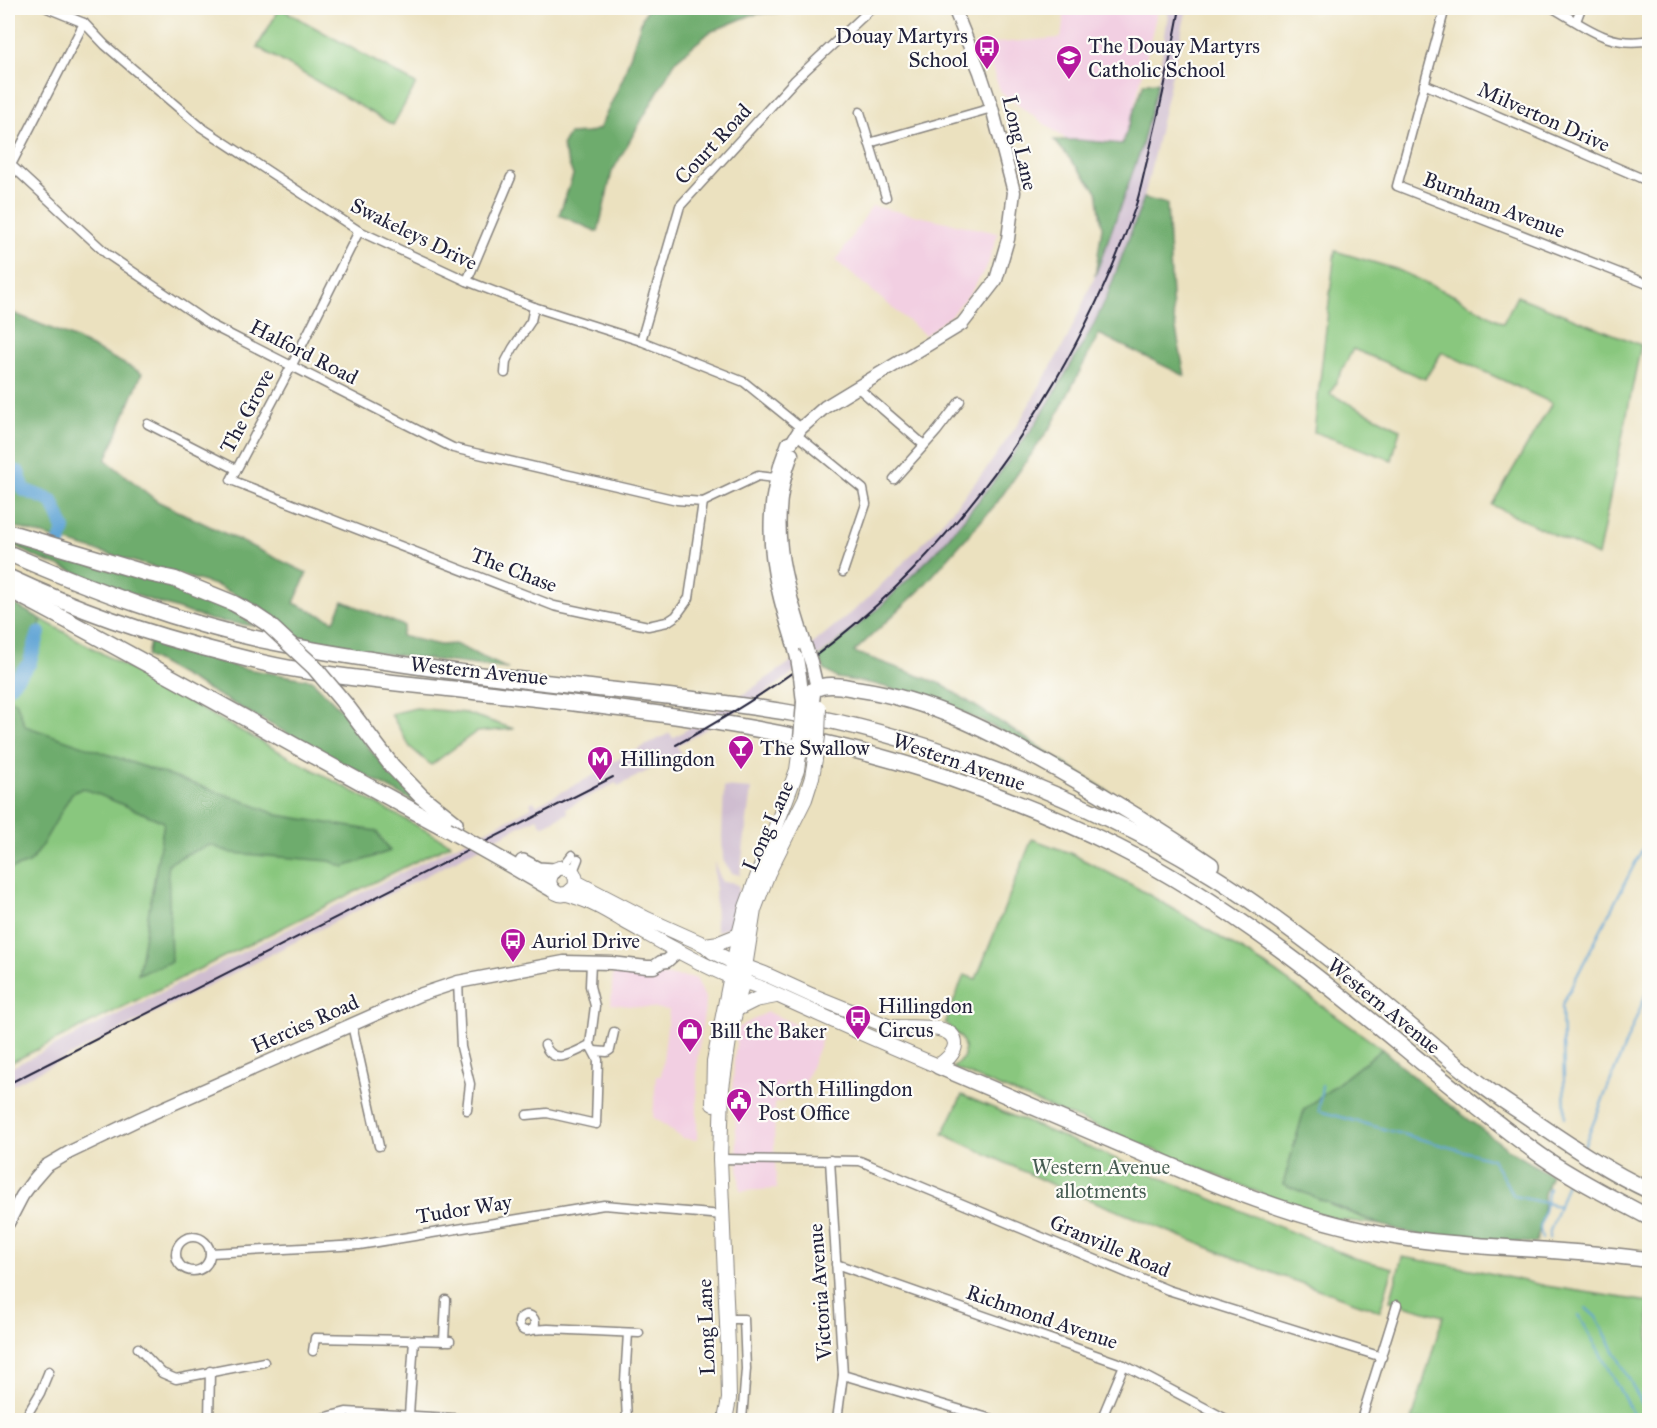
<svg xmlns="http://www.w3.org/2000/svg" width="1657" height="1428" viewBox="0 0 1657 1428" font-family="'IM FELL Great Primer',serif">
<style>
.built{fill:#f2cfe2}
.industrial{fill:#cfbdd0}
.green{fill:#89c77e;stroke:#56745c;stroke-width:1.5}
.forest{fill:#6eac6d;stroke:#486754;stroke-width:1.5}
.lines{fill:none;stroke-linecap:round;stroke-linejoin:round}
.stream{stroke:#60a4d5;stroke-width:2}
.river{stroke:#60a4d5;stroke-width:14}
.street-casing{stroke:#86827d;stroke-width:11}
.secondary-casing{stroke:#86827d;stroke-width:15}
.primary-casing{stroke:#86827d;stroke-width:16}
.highway-casing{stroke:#86827d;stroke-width:18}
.street{stroke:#fff;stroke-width:8}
.secondary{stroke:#fff;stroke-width:12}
.primary{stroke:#fff;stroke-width:14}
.highway{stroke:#fff;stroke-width:15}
.rail{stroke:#22223b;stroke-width:2}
.secondary-bridge-casing{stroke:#86827d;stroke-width:15;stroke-linecap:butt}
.primary-bridge-casing{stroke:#86827d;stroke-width:16;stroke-linecap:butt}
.highway-bridge-casing{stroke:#86827d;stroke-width:18;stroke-linecap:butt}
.secondary-bridge{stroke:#fff;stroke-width:12}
.primary-bridge{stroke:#fff;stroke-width:14}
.highway-bridge{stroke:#fff;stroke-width:15}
.labels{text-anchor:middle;stroke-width:4.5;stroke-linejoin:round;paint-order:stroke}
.poi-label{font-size:21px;fill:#22223b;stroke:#fdfcf7;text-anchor:start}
.street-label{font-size:21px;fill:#22223b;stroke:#fdfcf7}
.park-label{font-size:21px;fill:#465c52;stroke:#fdfcf7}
</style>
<rect width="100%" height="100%" fill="#fdfcf7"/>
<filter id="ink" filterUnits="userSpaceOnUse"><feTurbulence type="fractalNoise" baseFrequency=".0167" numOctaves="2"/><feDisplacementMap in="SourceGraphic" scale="12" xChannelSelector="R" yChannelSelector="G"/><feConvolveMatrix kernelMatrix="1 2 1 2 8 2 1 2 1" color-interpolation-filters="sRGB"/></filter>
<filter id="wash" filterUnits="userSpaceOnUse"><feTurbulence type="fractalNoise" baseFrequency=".008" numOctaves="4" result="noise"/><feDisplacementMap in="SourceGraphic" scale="24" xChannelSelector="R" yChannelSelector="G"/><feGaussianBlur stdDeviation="1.35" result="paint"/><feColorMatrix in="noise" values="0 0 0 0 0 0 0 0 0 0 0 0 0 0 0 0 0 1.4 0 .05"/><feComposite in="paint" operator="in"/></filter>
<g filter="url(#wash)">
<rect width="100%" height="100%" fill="#ebe1bf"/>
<g class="built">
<polygon points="1065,8 1122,8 1131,11 1134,8 1158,8 1118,176 1001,93 983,44 1061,38"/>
<polygon points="872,206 998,233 988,264 971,292 951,315 925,335 836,261"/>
<polygon points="613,971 696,978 706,1000 697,1060 697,1140 682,1138 653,1117 656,1076 661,1076 669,1010 611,1004"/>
<polygon points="767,1012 823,1036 804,1085 785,1083 784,1101 775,1102 774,1150 777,1189 740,1191 733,1087 734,1062 738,1028"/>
</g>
<g class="industrial">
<polygon points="1169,8 1187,8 1144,198 1106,299 1091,330 1047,406 1034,426 989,488 939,549 880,607 821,654 751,703 677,746 681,754 618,786 616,783 566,808 568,813 542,826 537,818 518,827 437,870 8,1087 8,1069 515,816 532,807 530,803 534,801 536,805 608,768 607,765 670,733 673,738 744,694 788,664 865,601 923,543 955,507 987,468 1018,424 1067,339 1095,276 1141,149 1158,82"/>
<polygon points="724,787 751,789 740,875 732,873 723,860 722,836"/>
<polygon points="714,862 722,882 731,882 739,886 736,913 730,927 716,932 715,876"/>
</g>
<g class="green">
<polygon points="280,8 416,84 393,125 257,47"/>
<polygon points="1335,251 1396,269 1455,296 1503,323 1517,296 1641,345 1598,556 1492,505 1552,403 1442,352 1425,379 1353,349 1330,394 1400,429 1392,460 1314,432"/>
<polygon points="41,619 208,713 451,844 8,1064 8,680 27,664 38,642"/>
<polygon points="416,708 466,713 514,729 476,732 431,765 410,747 391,714"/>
<path d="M1032,839L1070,853L1132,885L1172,908L1265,965L1382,1049L1304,1110L1330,1205L1381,1225L1335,1219L1270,1197L953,1068L964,1057C966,1036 958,1036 945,1023L964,975L976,979Z"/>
<polygon points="962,1095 1354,1258 1393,1268 1380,1311 1267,1271 1053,1185 943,1134"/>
<polygon points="1402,1257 1476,1270 1546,1286 1649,1302 1649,1420 1412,1420 1443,1316 1390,1301"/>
</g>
<g class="forest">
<polygon points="648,8 790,8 784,12 766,13 751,15 710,32 676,60 612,172 598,232 559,215 573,175 562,146 569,134 587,133 599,129 623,78 643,16"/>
<polygon points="1158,82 1141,149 1095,276 1102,227 1097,191 1054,140 1078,140 1122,144 1144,83"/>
<polygon points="1144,198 1167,204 1173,314 1185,376 1099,334 1052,425 996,504 919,591 854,652 941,684 1117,797 996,728 937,701 874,684 837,678 825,670 819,658 880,607 939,549 989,488 1034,426 1047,406 1091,330 1106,299"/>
<polygon points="8,311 74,338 142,373 106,460 157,501 307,573 294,603 334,621 343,601 404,626 401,636 440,645 455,644 508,669 371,652 299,639 261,608 218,586 8,525"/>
<path d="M8,541C44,551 81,562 118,572C165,584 216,594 254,626L211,620L126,592L38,558L8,542Z"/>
<polygon points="8,601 41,619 38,642 26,664 8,680"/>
<polygon points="150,642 241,668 312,680 343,712 371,751 420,805 261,719 147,656"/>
<polygon points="8,700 16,701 25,726 238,799 278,815 376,831 390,851 344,867 330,861 232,853 210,845 187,854 168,864 171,962 138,974 164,822 83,788 72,793 38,852 29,863 8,870"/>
<polygon points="1382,1049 1432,1092 1512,1152 1551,1175 1544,1194 1543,1215 1536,1243 1429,1238 1381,1225 1283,1184 1304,1110"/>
</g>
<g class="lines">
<g class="stream">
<polyline points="1322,1085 1319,1111 1492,1159 1514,1196 1546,1203 1540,1228 1542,1239"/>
<polyline points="1565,1118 1562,1005 1650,834"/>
<polyline points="1584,1146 1650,984"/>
<polyline points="1549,1188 1546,1203 1558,1206"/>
<polyline points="1549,1239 1549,1234 1568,1180"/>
<polyline points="1586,1308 1597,1318 1650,1419"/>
<polyline points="1579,1315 1636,1420"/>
</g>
<g class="river">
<polyline points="8,470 18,472 24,490 52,501 64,529 59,545"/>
<polyline points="8,687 29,664 39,633"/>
</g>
</g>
</g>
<g filter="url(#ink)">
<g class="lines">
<defs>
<g id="street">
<polyline points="47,8 84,23 105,45 201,127 359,231 467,281 534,307 641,341 744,382 801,428"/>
<polyline points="1445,8 1397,186 1650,285"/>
<path d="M1553,8C1586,27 1609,48 1650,40"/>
<polyline points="1576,21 1581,8"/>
<polyline points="84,23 11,165 107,254 211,325 453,448 677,500 703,502 758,476 775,478"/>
<polyline points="1424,84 1650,182"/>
<polyline points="860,112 886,197"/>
<polyline points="869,143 992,108"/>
<polyline points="359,231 292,365 231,480 554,606 648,626 667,622 676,616 689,598 703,502"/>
<polyline points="467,281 511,177"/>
<polyline points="641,341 680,206 795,80 872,8"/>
<polyline points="505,373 506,361 513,348 531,321 534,307"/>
<polyline points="857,387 924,445"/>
<polyline points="148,424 236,469"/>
<polyline points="797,435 863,489 866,504 843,572"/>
<polyline points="894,479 937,431 960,401"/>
<polyline points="562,868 572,855"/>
<polyline points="574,874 574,869 578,859"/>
<polyline points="458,982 461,1047 470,1084 467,1110"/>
<polyline points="352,1025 379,1146"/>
<path d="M545,1045C554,1067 574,1052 590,1045"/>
<polyline points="594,1051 607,1052 610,1050 614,1032"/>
<polyline points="527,1115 547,1113 596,1124 598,1060 590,1045 595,1006 590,986 591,962"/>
<polyline points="720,1159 860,1161 1168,1290 1382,1357"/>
<polyline points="830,1160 843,1375 837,1420"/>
<circle cx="193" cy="1254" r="17"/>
<polyline points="210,1253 359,1245 604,1205 723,1215"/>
<polyline points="836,1264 1124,1365 1228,1420"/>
<circle cx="527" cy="1323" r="8"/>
<polyline points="727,1319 744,1319 746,1369 742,1420"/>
<polyline points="530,1330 548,1329 639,1333"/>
<polyline points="444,1341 446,1300"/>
<polyline points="138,1348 162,1373 176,1379 264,1362"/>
<polyline points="313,1351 315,1338 450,1341"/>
<polyline points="843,1375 995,1420"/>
<polyline points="409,1415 414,1340"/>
<polyline points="24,1420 40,1393 49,1371"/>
<polyline points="209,1420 210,1371"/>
<polyline points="315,1420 346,1412 485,1420"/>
<polyline points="627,1420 625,1381 628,1333"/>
<polyline points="1101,1420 1124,1365"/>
<polyline points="1361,1420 1397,1305"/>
</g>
<g id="secondary">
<path d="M792,454C766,523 785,581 806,647"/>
<path d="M797,658C792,636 784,616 779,594C766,542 767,494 788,443L792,442L801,428L825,407L962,324L996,280L1008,239L1014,192L992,108L980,72L954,8"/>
<polyline points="811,662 817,688"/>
<polyline points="800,676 803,702"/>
<polyline points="8,1223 22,1196 33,1181 46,1166 70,1152 141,1118 419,995 458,982 564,962 611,963 647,967 654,967 661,962 667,961 678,951"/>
</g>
<g id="primary">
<path d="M567,894L575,887C581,866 553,861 550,878C548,884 552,891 557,893C563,896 560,894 566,894C570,894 575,897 579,898C595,903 609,912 624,921C658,940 693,961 729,976C739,980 749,983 759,987C818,1014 878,1041 938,1066C945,1061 955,1054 955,1044C955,1021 906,1029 890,1027L811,995L765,974L733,962L713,952L705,945L647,919L576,882"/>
<polyline points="705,945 719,943 739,935"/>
<polyline points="735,1010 755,1000 776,996"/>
<polyline points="713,1104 714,1061 739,935 746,907 797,770 799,755"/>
<polyline points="725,1420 729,1399 728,1347 720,1159 722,1088 726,1060 730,1034 743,980 754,910 768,873 805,799 812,777 815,759"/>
</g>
<g id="highway">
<polyline points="8,532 146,573 174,579 233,603 253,614 268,624"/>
<path d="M8,553C93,590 180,623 272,642C372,662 475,675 576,686C648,694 720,701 791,713C856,724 921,743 983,766C1059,794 1134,828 1203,870C1247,896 1288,927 1328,958C1381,999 1429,1044 1482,1085C1498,1098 1517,1109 1534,1121C1571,1146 1609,1172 1650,1191"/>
<path d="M8,577C76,609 147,634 220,652C246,659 273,666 300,670C353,679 407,684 461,690C625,709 793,724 949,778C1006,798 1063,820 1117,847C1173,875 1226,910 1277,947C1368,1013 1449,1090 1540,1155C1574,1179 1613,1198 1650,1218"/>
<path d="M8,589C155,666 300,750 447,829"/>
<polyline points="345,704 392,766 421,796 455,823"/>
<path d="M811,705L813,690C827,682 844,687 858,689C933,700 995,734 1060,771C1112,800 1162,831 1211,865"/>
<polyline points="523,862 538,870 554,871"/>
<polyline points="507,863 552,889"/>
<path d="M938,1066C1005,1095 1072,1123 1139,1152C1216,1185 1295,1218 1379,1234C1468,1250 1560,1247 1650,1260"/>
</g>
</defs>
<use href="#street" class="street-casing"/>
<use href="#secondary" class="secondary-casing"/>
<use href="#primary" class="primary-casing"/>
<use href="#highway" class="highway-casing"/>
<use href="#street" class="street"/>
<use href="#secondary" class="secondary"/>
<use href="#primary" class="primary"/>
<use href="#highway" class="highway"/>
<g class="rail">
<path d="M676,745C762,698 844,641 912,571C1011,468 1088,342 1135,208C1141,190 1144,171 1149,153C1161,105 1171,56 1180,8"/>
<polyline points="8,1084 613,777"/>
</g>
<defs>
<g id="secondary-bridge">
<polyline points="806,647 811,662"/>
<polyline points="797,658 800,676"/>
<polyline points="800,739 803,702"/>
</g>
<polyline id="primary-bridge" points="815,759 818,736 819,708"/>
<g id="highway-bridge">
<polyline points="268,624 314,667 345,704"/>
<polyline points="799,755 808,733 811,705"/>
<polyline points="447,829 507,863"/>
</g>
</defs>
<use href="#secondary-bridge" class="secondary-bridge-casing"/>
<use href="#primary-bridge" class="primary-bridge-casing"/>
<use href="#highway-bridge" class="highway-bridge-casing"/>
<use href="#secondary-bridge" class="secondary-bridge"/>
<use href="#primary-bridge" class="primary-bridge"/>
<use href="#highway-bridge" class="highway-bridge"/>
</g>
</g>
<defs>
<symbol id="bus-pin" viewBox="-11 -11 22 30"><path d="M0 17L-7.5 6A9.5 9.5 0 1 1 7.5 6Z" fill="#b5179e" stroke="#fdfcf7"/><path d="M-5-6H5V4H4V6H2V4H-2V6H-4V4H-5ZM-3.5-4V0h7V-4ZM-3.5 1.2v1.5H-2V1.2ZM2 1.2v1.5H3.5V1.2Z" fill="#fff"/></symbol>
<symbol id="school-pin" viewBox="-11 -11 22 30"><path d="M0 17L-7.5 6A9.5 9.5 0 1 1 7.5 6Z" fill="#b5179e" stroke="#fdfcf7"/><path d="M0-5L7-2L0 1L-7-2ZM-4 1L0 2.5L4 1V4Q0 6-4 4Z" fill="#fff"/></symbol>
<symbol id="bar-pin" viewBox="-11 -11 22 30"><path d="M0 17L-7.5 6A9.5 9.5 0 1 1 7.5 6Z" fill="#b5179e" stroke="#fdfcf7"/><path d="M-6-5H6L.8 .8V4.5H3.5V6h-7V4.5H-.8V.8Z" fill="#fff"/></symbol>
<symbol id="metro-pin" viewBox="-11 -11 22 30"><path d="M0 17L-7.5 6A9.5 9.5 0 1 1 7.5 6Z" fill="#b5179e" stroke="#fdfcf7"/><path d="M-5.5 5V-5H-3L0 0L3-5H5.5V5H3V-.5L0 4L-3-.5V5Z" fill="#fff"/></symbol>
<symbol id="shop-pin" viewBox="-11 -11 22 30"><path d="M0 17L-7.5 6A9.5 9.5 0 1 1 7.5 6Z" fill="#b5179e" stroke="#fdfcf7"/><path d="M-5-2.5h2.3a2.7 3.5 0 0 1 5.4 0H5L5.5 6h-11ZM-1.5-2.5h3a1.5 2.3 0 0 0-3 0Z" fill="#fff"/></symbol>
<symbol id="civic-pin" viewBox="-11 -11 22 30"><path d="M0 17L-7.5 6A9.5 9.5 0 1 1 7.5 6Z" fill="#b5179e" stroke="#fdfcf7"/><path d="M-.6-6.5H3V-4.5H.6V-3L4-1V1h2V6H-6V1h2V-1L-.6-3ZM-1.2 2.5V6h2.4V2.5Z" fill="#fff"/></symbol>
</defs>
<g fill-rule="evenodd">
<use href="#bus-pin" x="972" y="33" width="30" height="40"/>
<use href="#school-pin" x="1054" y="43" width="30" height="40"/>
<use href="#bar-pin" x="726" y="733" width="30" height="40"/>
<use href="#metro-pin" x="585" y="744" width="30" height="40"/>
<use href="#bus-pin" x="498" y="926" width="30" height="40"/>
<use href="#bus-pin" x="843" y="1003" width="30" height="40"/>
<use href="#shop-pin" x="675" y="1016" width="30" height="40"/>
<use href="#civic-pin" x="724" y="1086" width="30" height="40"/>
</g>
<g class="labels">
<g class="poi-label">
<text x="968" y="43" text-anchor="end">Douay Martyrs<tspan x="968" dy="24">School</tspan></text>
<text x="1088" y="53">The Douay Martyrs<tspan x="1088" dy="24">Catholic School</tspan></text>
<text x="760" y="755">The Swallow</text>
<text x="620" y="766">Hillingdon</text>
<text x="532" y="948">Auriol Drive</text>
<text x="878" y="1013">Hillingdon<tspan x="878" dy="24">Circus</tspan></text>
<text x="710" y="1038">Bill the Baker</text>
<text x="758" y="1096">North Hillingdon<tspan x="758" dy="24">Post Office</tspan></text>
</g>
<g class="street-label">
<text transform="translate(1544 117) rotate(24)" y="7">Milverton Drive</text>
<text transform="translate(1020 143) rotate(77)" y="7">Long Lane</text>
<text transform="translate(713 144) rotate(-47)" y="7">Court Road</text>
<text transform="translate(1494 205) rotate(21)" y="7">Burnham Avenue</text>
<text transform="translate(414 234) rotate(26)" y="7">Swakeleys Drive</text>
<text transform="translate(304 352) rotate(27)" y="7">Halford Road</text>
<text transform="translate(247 411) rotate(-62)" y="7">The Grove</text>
<text transform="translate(514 570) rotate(21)" y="7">The Chase</text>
<text transform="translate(479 671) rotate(6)" y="7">Western Avenue</text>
<text transform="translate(959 762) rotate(19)" y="7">Western Avenue</text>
<text transform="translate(768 826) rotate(-66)" y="7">Long Lane</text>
<text transform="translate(1384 1006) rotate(39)" y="7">Western Avenue</text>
<text transform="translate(305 1024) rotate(-24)" y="7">Hercies Road</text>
<text transform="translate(464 1209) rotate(-9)" y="7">Tudor Way</text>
<text transform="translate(1110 1246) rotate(23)" y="7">Granville Road</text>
<text transform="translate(820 1292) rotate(-94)" y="7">Victoria Avenue</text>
<text transform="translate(1042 1317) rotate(19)" y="7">Richmond Avenue</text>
<text transform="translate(706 1327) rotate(-92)" y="7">Long Lane</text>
</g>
<g class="park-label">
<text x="1101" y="1174">Western Avenue<tspan x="1101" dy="24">allotments</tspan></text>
</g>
</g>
<rect width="1657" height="1428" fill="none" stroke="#fdfcf7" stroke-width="30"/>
</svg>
